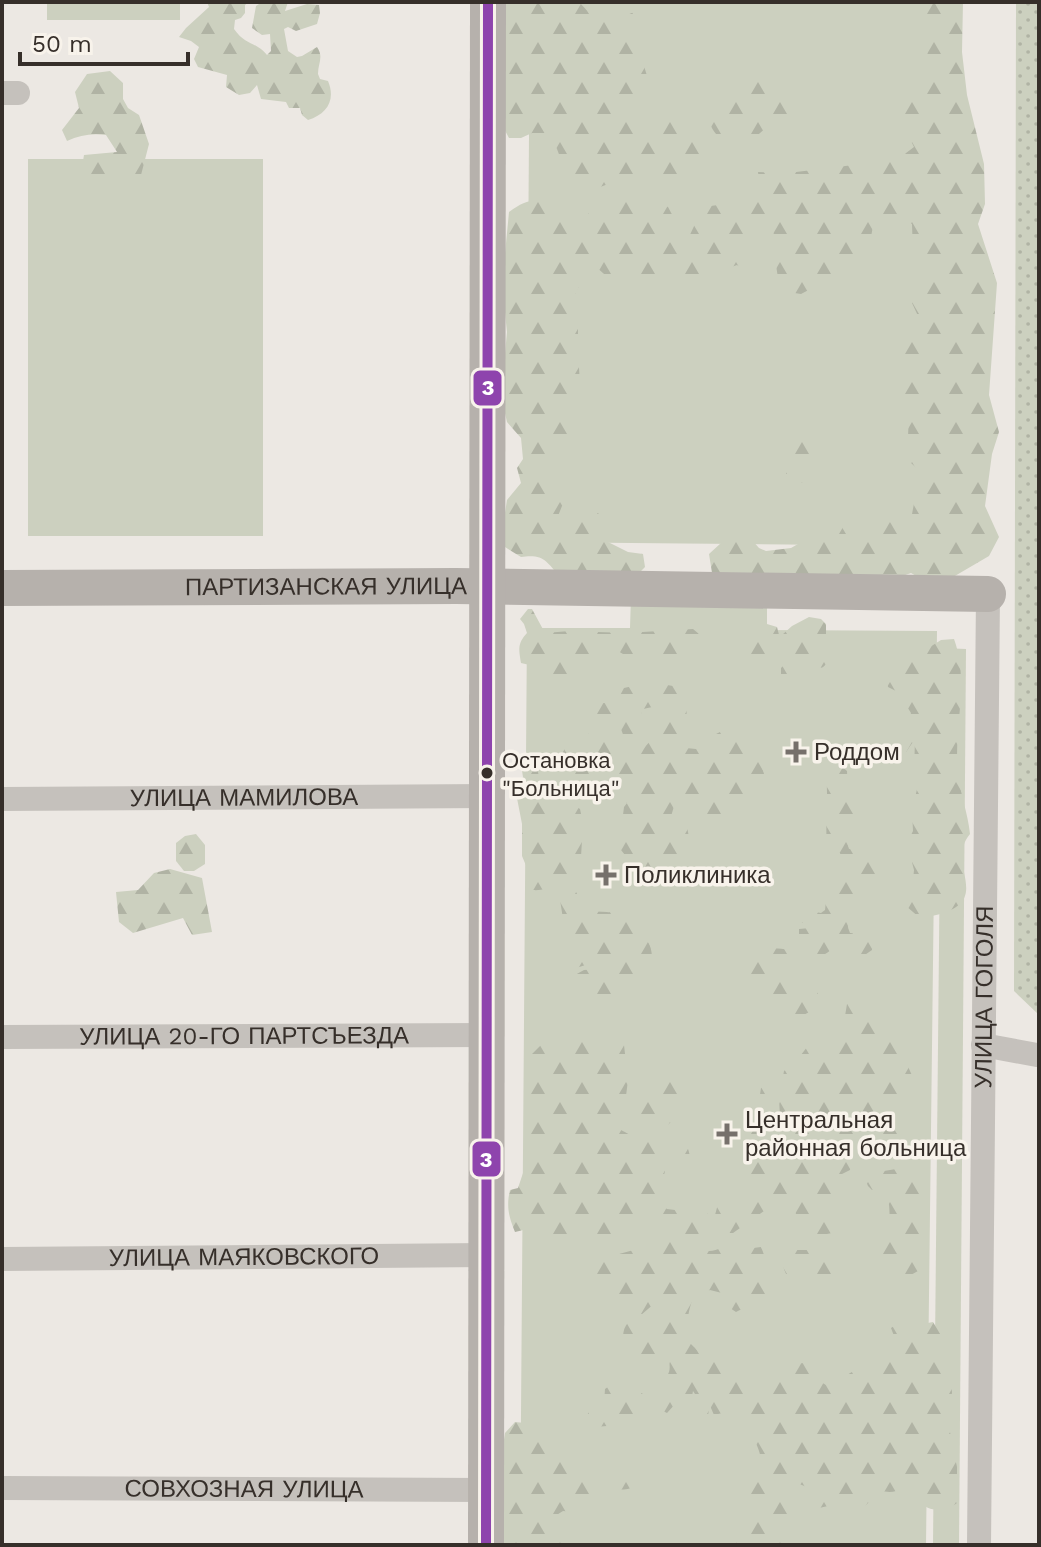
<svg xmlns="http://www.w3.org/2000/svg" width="1041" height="1547" viewBox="0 0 1041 1547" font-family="'Work Sans',sans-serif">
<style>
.grass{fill:#ccd0bf}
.forest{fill:url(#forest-firs)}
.park{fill:url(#park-dots)}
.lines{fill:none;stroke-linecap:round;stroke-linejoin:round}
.street{stroke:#c5c1bc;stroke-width:24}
.secondary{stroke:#b6b1ac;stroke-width:36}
.bus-1-casing{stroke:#f8f3eb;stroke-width:16}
.bus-1{stroke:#8e44ad;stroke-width:10}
.poi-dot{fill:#76706b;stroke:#f8f3eb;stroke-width:3}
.bus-dot{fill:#362f2a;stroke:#f8f3eb;stroke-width:3}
.labels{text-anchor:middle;stroke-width:7;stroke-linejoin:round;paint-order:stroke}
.bus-label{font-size:22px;fill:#362f2a;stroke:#f8f3eb;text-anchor:start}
.street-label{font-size:24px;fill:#362f2a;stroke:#f8f3eb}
.poi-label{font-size:24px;fill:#362f2a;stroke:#f8f3eb;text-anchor:start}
.line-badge{stroke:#f8f3eb;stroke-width:3}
.badge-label{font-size:22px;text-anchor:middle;font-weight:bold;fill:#fff}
</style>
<defs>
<pattern id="forest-firs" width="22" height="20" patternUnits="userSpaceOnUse" patternTransform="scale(2)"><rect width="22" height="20" fill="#ccd0bf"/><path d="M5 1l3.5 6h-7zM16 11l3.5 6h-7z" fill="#b0b3a4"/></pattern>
<pattern id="park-dots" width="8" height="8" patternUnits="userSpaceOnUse" patternTransform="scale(2)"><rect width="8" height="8" fill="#ccd0bf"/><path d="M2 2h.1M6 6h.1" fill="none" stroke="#b0b3a4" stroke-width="1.8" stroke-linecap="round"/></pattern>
</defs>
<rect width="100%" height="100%" fill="#ece8e3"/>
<g class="grass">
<rect x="47" y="2" width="133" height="18"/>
<polygon points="530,2 944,2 939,546 526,542"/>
<rect x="28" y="159" width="235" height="377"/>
<polygon points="631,596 767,598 767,630 937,631 926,1545 520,1545 527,628 630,628"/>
<polygon points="942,648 966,649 959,1545 933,1545"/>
</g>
<g class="forest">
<path d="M207,2H249L245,5V13L241,18L235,20L234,29C246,46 255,41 267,55L271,51L270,34L262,35L252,28L256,6L262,2H288L285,11L307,4L319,5L320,13L317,24L296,31L288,27L284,29L288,51L297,57L302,56L317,47C324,57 318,63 318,74L320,79L328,81C336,100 327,114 308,120L302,115L300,108H289L286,102L261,99L257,85L250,93L239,95L226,87L227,75L198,67L194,59L199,47L191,41L179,37L186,28L209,7Z"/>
<polygon points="500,2 579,2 594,18 618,19 634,12 640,53 648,79 635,89 642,119 668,111 691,126 705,156 695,174 629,176 595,189 579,188 566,173 557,149 549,133 532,133 521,138 509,138 501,123"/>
<path d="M916,2H963L962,52L967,95L984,164L985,204L978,224L997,283L989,395L999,432L992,454L985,506L999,537L989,556L948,580L918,577L911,573L894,579H713L709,554L733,532H745L759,548L766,551L791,548L812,536L827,520L840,524L846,534L861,538L887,514L891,523L899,529L910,525L920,471L911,463L908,438L909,409L902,388L905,348L919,318L912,303L926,289L919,280L922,270L913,256L912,224C895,215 889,216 873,226L871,237L875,248L863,265L841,273L801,294L788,292L782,287L778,278L776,265L779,253L772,228C757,233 745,252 740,267L737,265L717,272L703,270C692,282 689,289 673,285L680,269L675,267L665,276L647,285L635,284L626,280L612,281L595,266L579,268V287L575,292L578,318V352L580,384L571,432L562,446L560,458L547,461L539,469L551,479L572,492L562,506L556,521L565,536L575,533L578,518L598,513L603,520L600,538L628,552L643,554L645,567L636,576L560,577C546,561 544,554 521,557L505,547L504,519L507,500L521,483L517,468L523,459L521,438L507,422L501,396L507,332L502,285L509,212C533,195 530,203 556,204L569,223L596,210L603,198L620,192L625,198L633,201L648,195L668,207L676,222L669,242L680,244L688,239L703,207L718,205L737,194L762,203L758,172L788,173L878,162L902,156L914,147L906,131L900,99L914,95L924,77L930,35Z"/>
<path d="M110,71L123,83V99L128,108L139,115L149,144L141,175L130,180L121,177L119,169L110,173L99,189L91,190C83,178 81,170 84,155L117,152L106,135C92,133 80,135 67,141L62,130L79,108L75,92L87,74Z"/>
<path d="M763,71L779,86L789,111L780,127L768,126L751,141C727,139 715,144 708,117L721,110L733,92Z"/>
<path d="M812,437C835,456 823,456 814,479L797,484L789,482L786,477L787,443Z"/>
<path d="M528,609H532L545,633L570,631L626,633L693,629L699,634L696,643L680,654L658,661L648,660L626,667L623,663V654L618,651L609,650C601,658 594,660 582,661C576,688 543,696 534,666L521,663C519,649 517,644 527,633L524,624L520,619Z"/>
<path d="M809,617L821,619L826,624V634L833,639C833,647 832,657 826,664C820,671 823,665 814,669C801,675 795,691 781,674V668C794,657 784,648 782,635L792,626Z"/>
<polygon points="767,624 777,627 780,639 775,648 755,664 740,661 736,654 735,643 755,627"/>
<path d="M954,639C970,682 953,729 958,773C960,794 968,813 970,834C942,867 1004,906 920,918L906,906L912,890L914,870L907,843L913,831L912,810L919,781L914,774L915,739L906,752L899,751C896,737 908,727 911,713L898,692L888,687L882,658L898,657L911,659L941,640Z"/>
<path d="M645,679L654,683L686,688C686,697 688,730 685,736C682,741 676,746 673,751L675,754L686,748L696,749L714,735L724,730L751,741C754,755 766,769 765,783C764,798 722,821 708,817C699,814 696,805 690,799L684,806L675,803L669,823L674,830L681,823H686C691,843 691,850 680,867L665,870L655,868L651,873L642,869H628L625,863V855L621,850L620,839L624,807L627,803L617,794L607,771L611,761L633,760L653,738L647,729L662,717L657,706L643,709L638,721L639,730L633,736L625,740L621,729L616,733L612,754L604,771L605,778L599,783L580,784L570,795L571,803L580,809L583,823L581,857L583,868L575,890L586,911C593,911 600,912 607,912C612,913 616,910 621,910C630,911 634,925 636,933L632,939L633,945L647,940C654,951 652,961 650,973L634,982L633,989L618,990L614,995L603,1000L586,1002L577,1000L573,981L575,975L584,970L598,969L600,964L595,962L576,968L574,966L573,954L565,939V934L574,926L573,921L569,920L564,921L563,919L559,893L560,888C551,886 543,891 533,890L527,880V868L522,856V824L516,793L523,777L520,758L523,755L536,758C538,764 537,771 539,776C542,784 553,785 558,791L566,790L569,776L559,766C559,755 566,747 573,738L603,730L606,725L605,718L591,712V703H616L624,688L633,686Z"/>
<path d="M839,764L847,771L848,793L856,796L855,822C847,831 845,838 849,849L871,845L875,852L877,884L863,892L854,895C850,907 844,920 850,933C856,934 863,930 871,929L872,939V950L856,961L847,953L832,949C817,961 816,957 798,954L797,947L799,944V929L810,928L809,923H802L800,913L803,910L821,913L825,910L827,892L841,883L834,873L835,863L841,858L840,853H836L831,861H828C824,831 829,801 826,771L831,765Z"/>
<polygon points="196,834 205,845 205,864 194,871 184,871 176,861 176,843 185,836"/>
<polygon points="170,869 202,878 212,932 192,935 183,918 133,933 119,922 116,892 138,890 154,873"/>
<path d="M751,940H755C766,951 775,947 789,950L790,957L787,969L792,976L797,977L800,983L807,977L815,981L819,999L813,1010L796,1019L788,1016L780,1022L776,1021L774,1007L757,999L752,1002L746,999V946Z"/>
<path d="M862,995C878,1001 882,1015 886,1032L896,1031L907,1039L911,1051L905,1060L915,1082L904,1109L897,1136C883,1144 868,1148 854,1155L850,1170L840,1175L834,1182C836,1198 842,1219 832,1233L827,1234L821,1240L813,1239L809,1232L801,1231L792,1201L785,1202L779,1206L767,1209L733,1233H721L715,1226V1215L718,1204L736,1203L748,1197V1155L751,1132L748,1101H759L761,1088L770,1086L773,1098L768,1115L771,1141L766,1152L767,1155L781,1154L788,1140L780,1117L779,1098L784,1071L797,1060L811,1042L822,1035L835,1041L845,1036L851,1026L845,1016L847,1004Z"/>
<path d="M611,1037L624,1045L628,1080L626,1096L618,1101L621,1130C623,1131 630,1135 633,1136C657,1141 683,1121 690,1156C682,1158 679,1159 672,1154L664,1158L665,1171L663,1179L678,1181L682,1187L675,1194L668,1196L662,1205L667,1209L675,1210L679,1206L706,1211L709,1217V1226C706,1229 703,1231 700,1233C689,1239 685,1233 676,1246L681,1251C691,1249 700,1252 709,1251C718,1251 725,1245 736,1245L738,1250L761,1247C771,1269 766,1286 769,1309L760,1313C751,1307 746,1307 736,1312L727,1306L722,1293L710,1290L705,1292L701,1287C689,1296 686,1325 687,1340C704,1357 700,1351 701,1373L710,1384L704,1390L709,1408L708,1416H699L695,1407V1394L693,1391L691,1401L683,1407L676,1403L667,1413L661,1410L658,1381C669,1377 671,1372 669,1360L657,1356C651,1359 645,1363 638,1363C624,1363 621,1341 624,1330C625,1326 629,1321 632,1319L643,1324L664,1326L669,1321L666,1305L655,1303L641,1315L625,1313L616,1296V1287L611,1281L597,1282L593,1278L591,1269L597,1260L641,1248L658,1251L663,1241L648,1218L636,1232L623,1230L619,1243L607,1242L596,1250L587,1246L579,1236L569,1240L562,1237L550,1238L536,1227L515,1232C509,1217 506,1207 510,1190L518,1188L530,1152L528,1103L529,1078L526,1060L541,1045L558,1038Z"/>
<polygon points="668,1077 676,1088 684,1111 664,1128 645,1124 636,1103 636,1090 654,1078"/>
<path d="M902,1168L905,1174L918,1177L923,1185L925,1193L917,1207L915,1215L920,1231L918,1253L922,1265L920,1270C901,1279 902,1286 880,1276L877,1267V1255L881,1251L891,1234C887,1219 896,1184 872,1190L868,1186L865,1179L872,1173Z"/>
<path d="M788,1250H811L821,1253L826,1250L834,1252L837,1269L834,1299H825L814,1280H800L795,1276L788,1277C782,1268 781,1260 788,1250Z"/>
<path d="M900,1322L912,1326L933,1322L943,1339L949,1372L952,1392L949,1427L957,1467V1503C946,1512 929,1513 919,1501C914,1496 913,1482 910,1475C902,1490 898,1494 880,1491L862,1509L846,1502L819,1508C816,1493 809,1485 794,1483C793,1505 799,1512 784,1532L786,1545H736C737,1533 741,1525 747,1516L738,1499L733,1482L741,1479L751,1481C776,1460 747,1437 745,1414L752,1411V1406L714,1415L711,1408L708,1391L712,1387L716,1378L705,1374L703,1360C719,1357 729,1363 732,1378L749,1388C764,1372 765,1378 784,1377L790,1365C794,1364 799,1363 804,1363C822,1365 813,1389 837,1386L841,1377C855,1374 858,1362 873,1360L880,1365L887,1361L894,1349H899L891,1328Z"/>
<polygon points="612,1384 625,1390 621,1398 624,1401 630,1400 631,1396 639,1391 653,1402 655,1413 630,1427 624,1426 615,1429 607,1426 594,1427 587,1418 589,1409 604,1404 605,1389"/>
<path d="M535,1421L550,1446L547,1455L552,1457L559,1455L571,1464L580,1463L585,1478L638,1473L642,1476C637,1495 616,1488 601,1490L581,1510L574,1512L563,1511L555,1516L556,1521L569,1516L571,1518V1536L574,1538L576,1545H500L501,1459L505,1433L515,1422L525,1423Z"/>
</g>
<polygon class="park" points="1016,2 1039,2 1039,1015 1014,991"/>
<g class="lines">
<g class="street">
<polyline points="2,93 18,93"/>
<path id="s1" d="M2,799L487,796"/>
<path id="s2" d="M2,1037L487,1035"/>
<polyline points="983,1045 1037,1055"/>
<path id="s3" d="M2,1259L486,1255"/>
<path id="s4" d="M2,1488L486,1490"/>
<path id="s5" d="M979,1545L988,594"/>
</g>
<g class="secondary">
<path id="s6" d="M2,588L456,586L988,594"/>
<polyline points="486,1545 488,2"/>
</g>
<defs>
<polyline id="bus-1" points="486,1545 488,2"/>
</defs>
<use href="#bus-1" class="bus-1-casing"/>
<use href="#bus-1" class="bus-1"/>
</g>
<g class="poi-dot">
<path d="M792 740h8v8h8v8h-8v8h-8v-8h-8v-8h8z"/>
<path d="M602 863h8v8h8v8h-8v8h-8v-8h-8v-8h8z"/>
<path d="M723 1122h8v8h8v8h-8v8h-8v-8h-8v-8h8z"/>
</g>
<circle class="bus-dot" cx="487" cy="773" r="7"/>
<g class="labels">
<g class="bus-label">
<text x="502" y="768">Остановка<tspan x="502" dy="28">"Больница"</tspan></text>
</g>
<g class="street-label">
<text dy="8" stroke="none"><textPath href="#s6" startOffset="324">ПАРТИЗАНСКАЯ УЛИЦА</textPath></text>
<text dy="8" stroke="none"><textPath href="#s1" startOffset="242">УЛИЦА МАМИЛОВА</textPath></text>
<text dy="8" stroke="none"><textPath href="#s5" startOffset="548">УЛИЦА ГОГОЛЯ</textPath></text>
<text dy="8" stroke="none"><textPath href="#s2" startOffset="242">УЛИЦА 20-ГО ПАРТСЪЕЗДА</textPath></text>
<text dy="8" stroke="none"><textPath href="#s3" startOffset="242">УЛИЦА МАЯКОВСКОГО</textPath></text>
<text dy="8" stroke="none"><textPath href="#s4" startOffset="242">СОВХОЗНАЯ УЛИЦА</textPath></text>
</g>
<g class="poi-label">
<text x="814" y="760">Роддом</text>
<text x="624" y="883">Поликлиника</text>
<text x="745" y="1128">Центральная<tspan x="745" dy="28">районная больница</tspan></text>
</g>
</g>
<g class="line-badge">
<rect x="472" y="369" width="31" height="38" rx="8" fill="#8e44ad"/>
<rect x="471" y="1140" width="31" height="38" rx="8" fill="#8e44ad"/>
</g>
<g class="badge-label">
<text x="488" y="395">3</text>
<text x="486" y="1167">3</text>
</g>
<rect width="1041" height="1547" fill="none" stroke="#362f2a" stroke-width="8"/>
<path d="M20 52v12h168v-12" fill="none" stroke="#362f2a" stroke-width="4"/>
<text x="32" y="52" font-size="24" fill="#362f2a" stroke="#f8f3eb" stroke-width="6" paint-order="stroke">50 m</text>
</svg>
